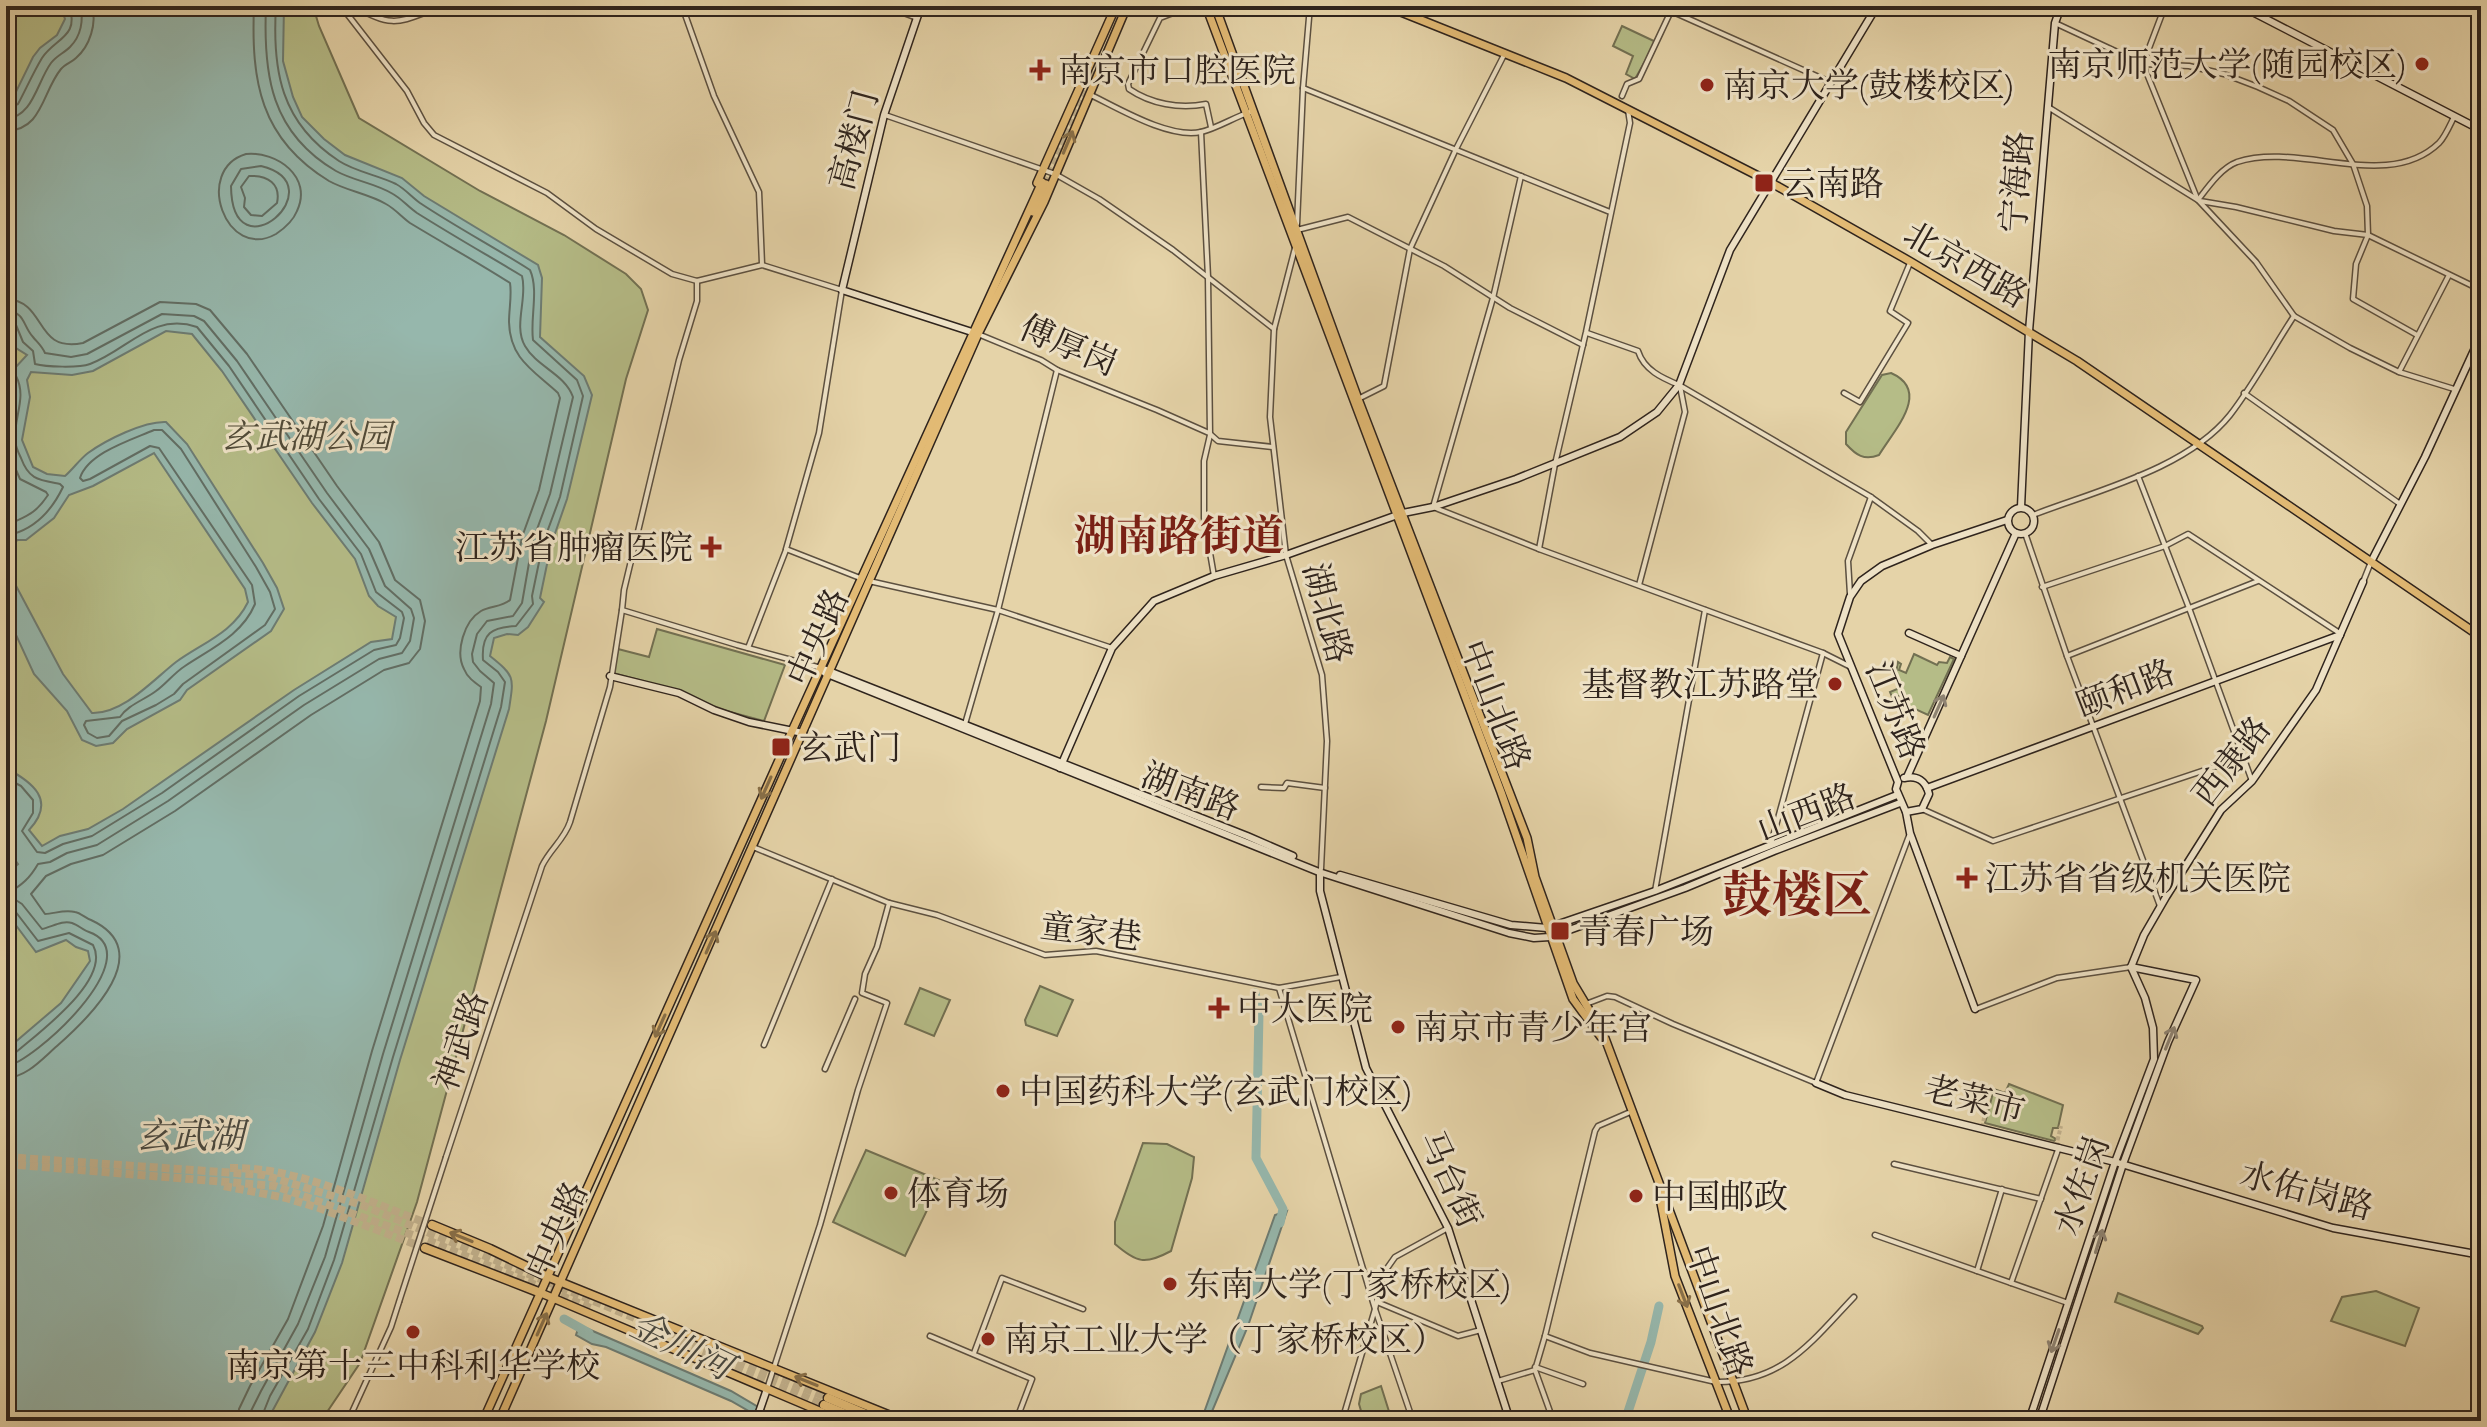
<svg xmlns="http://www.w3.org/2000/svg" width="2487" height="1427" viewBox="0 0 2487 1427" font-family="'IM FELL Double Pica','Noto Serif SC',serif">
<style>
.green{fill:#b5bc87;stroke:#727052;stroke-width:2}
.water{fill:#96b7ac;stroke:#6d7c73;stroke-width:2}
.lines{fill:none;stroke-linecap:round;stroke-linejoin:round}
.shore{stroke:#626e64;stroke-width:2}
.river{stroke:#96b7ac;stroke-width:9}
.street-tunnel{stroke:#c1b08c;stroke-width:4;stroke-dasharray:4 2;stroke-linecap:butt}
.primary-tunnel{stroke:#c1b08c;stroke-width:7;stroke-dasharray:7 3.5;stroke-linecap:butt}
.highway-tunnel{stroke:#c1b08c;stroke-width:8;stroke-dasharray:8 4;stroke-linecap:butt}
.street-casing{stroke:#5c5040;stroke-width:7}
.secondary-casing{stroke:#2f241d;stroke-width:9}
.primary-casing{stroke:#2f241d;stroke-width:10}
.highway-casing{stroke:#2f241d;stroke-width:11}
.street{stroke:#eee2c6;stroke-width:4}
.secondary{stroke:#eee2c6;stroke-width:6}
.primary{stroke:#e2ba74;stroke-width:7}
.highway{stroke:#e2ba74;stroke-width:8}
.street-bridge-casing{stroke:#5c5040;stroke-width:7;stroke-linecap:butt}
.street-bridge{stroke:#eee2c6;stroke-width:4}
.oneway{stroke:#886f48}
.oneway2{stroke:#8e8372}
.poi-dot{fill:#8f2418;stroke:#eee2c6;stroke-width:3}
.labels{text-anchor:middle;stroke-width:6;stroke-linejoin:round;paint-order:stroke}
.poi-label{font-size:34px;fill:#2f241d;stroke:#eee2c6;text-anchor:start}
.street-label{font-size:34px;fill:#2f241d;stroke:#eee2c6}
.park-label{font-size:34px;font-style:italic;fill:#504a38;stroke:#eee2c6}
.water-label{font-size:36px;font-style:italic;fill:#494941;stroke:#eee2c6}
.district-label{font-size:42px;font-weight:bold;fill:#7a1f14;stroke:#eee2c6}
.town-label{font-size:50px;font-weight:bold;fill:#7a1f14;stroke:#eee2c6}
</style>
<rect width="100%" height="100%" fill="#e5d3a8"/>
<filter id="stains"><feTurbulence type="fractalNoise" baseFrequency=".0025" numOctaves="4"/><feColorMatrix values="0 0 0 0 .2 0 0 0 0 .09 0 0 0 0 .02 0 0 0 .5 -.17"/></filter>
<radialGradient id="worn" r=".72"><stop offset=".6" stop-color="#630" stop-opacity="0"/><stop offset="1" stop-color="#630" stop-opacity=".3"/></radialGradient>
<g class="green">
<polygon points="6,6 313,6 319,26 359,118 480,191 564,235 626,274 641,289 648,310 626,379 546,721 417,1202 360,1363 321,1421 6,1421"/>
<polygon points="1622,26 1656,42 1635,79 1626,74 1633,56 1613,46"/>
<path d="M1891,373C1932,391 1894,430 1879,455C1864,461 1856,455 1846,444V432L1882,375Z"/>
<polygon points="657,629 785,665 764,721 719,709 679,691 613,673 618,649 649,657"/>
<polygon points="1914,654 1937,665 1939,662 1947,663 1950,657 1954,659 1928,715 1911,707 1901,711 1898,703 1906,700 1904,695 1892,697 1890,692 1902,687 1896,673 1898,662 1901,664 1899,670 1906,673"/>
<polygon points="1040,986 1073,1000 1057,1036 1026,1025 1025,1020"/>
<polygon points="920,988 950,1000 934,1036 905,1024"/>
<polygon points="2009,1084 2063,1105 2058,1128 2053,1128 2051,1136 2056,1139 2054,1141 1985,1123 1994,1089 2005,1093"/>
<path d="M1143,1143L1167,1144L1194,1157L1192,1178L1171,1251C1145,1265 1137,1263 1115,1244V1222Z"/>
<polygon points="866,1150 941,1181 905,1256 833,1222"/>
<polygon points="2376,1291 2419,1308 2405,1346 2331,1321 2342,1297"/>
<polygon points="2118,1293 2202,1326 2203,1328 2198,1334 2115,1302"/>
<polygon points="1381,1386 1392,1421 1364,1421 1359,1404 1361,1394"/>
</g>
<g class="water">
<path d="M60,6H284L283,61L293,97L302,117L324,139L345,155L402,178L424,196L538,265L542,278L540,337L584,376L592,395L567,499L551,545L540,598L544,602L528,627L518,635L507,634L494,638L490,656C515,676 514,677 509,709L400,1060L342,1263L315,1332L267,1421H6V1050L61,1003L90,961L88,951L76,947L66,940L36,952L6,912V875L18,864L6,847V768C32,782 57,800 29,830L42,846L60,836L88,829L123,809L294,690L371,642L392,639L396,617L378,606L369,596L355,559L312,503L222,371L192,334L166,331L93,371L72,375L31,372L27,380L30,397L22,440L33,467L47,474L65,476C73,469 80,459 88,453C106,440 144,421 166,422L187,444L263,563L277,588L284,609L271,631L187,690L180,700L127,729L113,743L96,746L82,740L67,711L34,674L10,622L13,610L6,597V567L63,674L92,713C123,714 153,680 176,662C202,643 233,633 248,602L245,589L154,453L93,486L69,495L54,518L26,540H17L6,560V367L15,368L27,355L16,348L6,319V102L12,100L33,57L40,48L57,35L65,19Z"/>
<polygon points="1287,1211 1248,1326 1208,1421 1201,1421 1275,1215"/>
<polygon points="579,1325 731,1391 782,1421 766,1421 731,1401 606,1347 592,1344 576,1335"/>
</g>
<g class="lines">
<g class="shore">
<path d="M6,109L18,104C26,89 33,73 42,58C55,38 80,37 69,6"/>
<path d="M6,119C33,117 37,82 51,63C56,56 64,53 70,47C81,36 84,20 80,6"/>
<path d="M6,131C43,130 42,92 61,69C65,64 72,62 76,58C90,46 97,23 92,6"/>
<path d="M246,154C277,151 313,177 297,211C293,221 285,228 276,234C226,262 193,170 246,154Z"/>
<path d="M261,166C338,185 232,279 231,186L241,169Z"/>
<path d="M249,176C268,175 281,184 277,203L262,216L251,215L244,207L245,198L241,187Z"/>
<path d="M6,299C48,301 33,353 83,343L160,302L196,304L210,310L247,354L337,486L379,542L395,580L420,600L425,621L420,649L409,663L384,670L311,715L175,811L103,855L71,864L46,876L31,894L45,914C54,914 64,909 75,912C81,913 85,918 91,920C158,951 90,1017 57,1046C42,1059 27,1077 6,1078"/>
<path d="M6,311C26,312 22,325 33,337C38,343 42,346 45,353L71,357L87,354L162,314L194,316L204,321L237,361L327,493L369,549L385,586L411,609L414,618L410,641L402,653L379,659L304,705L168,801L97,845L67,853L50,862L38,864C30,878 22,885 8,893L6,891"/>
<path d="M6,321L16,325L23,342L33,351L35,364C46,367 79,368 90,364C128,350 152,312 197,327L229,366L319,499L361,554L376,592L402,612L404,618L400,638L396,645L374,650L299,696L162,793L92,836L63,844L45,853L37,852L22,831L33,813V800L21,786L6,778"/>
<path d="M6,375L16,376C27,397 14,417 15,439C15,445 18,452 21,458C29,480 39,480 60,484L63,487C52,510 37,527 13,534L6,544"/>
<path d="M154,430H162L181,449L256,567L270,592L275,609L265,625L183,684L174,694L156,705L122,721L109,736L97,738L88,733L84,725L86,721L120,717C128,705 144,700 156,691C166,684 174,673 185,666C212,648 242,635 255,604L252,585L159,448L150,446L90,479L83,481L80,478C88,453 131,440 154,430Z"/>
<path d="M6,447L20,479L46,492L48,495C34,516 25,516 6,526"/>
<path d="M6,898L8,895L22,904L42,929C52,927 62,920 72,923C78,925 83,930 89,932C152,955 32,1064 6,1066"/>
<path d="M6,908L15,911L38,941L69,933L93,945C112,980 38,1033 14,1054L6,1056"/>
<path d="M238,1421L239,1409L250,1386L288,1319L323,1226L372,1051L480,701L481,687C474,682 467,677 464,669C455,652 464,621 481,611C490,606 502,607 510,600L522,537L539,490L560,398L558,393C533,370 510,359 509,322C509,309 512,295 510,283C477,262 443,243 410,223C402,217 395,209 386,204C369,194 347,191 329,181C260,139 251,81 254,6"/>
<path d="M250,1421L251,1411L261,1391L298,1324L325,1257L383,1054L491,704L494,683L480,671L473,662L472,654L477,634L487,621L513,616L522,603L533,540L550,494L573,397C565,374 537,367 525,346C513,326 528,297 522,276C487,255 452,235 417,213C408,207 402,199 393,194C375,183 354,181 336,171C271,133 263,75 266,6"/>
<path d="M260,1421L270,1396L308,1329L334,1260L393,1057L501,707L505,682L498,672L483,660C481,633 492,627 516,626L533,604L532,596L543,543L560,497L583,396L577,380L533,340C530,318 539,290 530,270C494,247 456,227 420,203C412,197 405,189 396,184C378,175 356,172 339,161C281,123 272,71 276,6"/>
</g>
<g class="river">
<polyline points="1255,993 1259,1013 1256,1158 1283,1209 1280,1223"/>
<polyline points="564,1319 589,1333"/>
<polyline points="1625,1421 1651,1342 1659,1306"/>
</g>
<g class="street-tunnel">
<polyline points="1982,1127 1987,1105"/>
<polyline points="2056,1146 2061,1126"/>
</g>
<polyline class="primary-tunnel" points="1046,184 1103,54"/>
<g class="highway-tunnel">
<polyline points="6,1157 264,1175 362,1205 828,1398"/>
<polyline points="6,1164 275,1186 432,1242 593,1309"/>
<path d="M230,1168C298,1167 368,1202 432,1225"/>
<polyline points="224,1186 286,1198 319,1208 425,1248"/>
<polyline points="680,1344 824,1405"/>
</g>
<defs>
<g id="street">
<polyline points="341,6 407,91 424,123 434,135 547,193 596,229 672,274 697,281 762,265 842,290 819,433 786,549 860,578"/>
<path d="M354,6C396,31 401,20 444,6"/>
<polyline points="682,6 714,96 759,192 762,264"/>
<polyline points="885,6 917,18"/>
<path d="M1191,6L1160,18L1128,84L1129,89C1151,104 1179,109 1206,104L1211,127"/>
<polyline points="1672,6 1671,11 1830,82"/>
<polyline points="2165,6 2143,64 2197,198"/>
<polyline points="2055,23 2143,64 2189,66 2224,74 2258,87 2289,101 2333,130 2353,164 2367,206 2368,235 2356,264 2353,299 2417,335"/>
<polyline points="1303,88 1610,212"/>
<path d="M1089,94C1118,108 1169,139 1201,132C1218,128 1236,116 1253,111"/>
<polyline points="1622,96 1627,84 1639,79 1671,11"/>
<polyline points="2048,107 2198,200 2256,262 2294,316 2350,348 2399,372 2454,389"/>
<polyline points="885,115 1055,174 1099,199 1173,250 1274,329"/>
<polyline points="1201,132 1208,277 1210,435 1204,461 1204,518 1214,576"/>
<polyline points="1521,176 1493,298 1433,507 1539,549 1823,653 1851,667"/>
<path d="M2198,200C2208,187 2221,168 2237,162C2300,141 2387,193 2439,143C2445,137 2450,125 2454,117"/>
<polyline points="2200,201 2236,207 2334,231 2368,235 2481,290"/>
<polyline points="1297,224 1303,88 1310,6"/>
<polyline points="1297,230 1348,217 1444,266 1510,308 1583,345"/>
<polyline points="1295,248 1274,329 1270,417 1286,555 1322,675 1327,741 1321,869"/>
<polyline points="697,281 697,301 679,360 624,590 622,610 737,645 821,668"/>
<path d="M1587,333L1638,351C1644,370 1662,378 1679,385L1871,497L1918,531L1932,545"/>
<polyline points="978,334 1041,360 1057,370 1157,410 1209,433 1218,441 1273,447"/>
<polyline points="2399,372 2449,275"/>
<polyline points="1844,393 1860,402 1908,323 1890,311 1910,263"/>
<polyline points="2244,393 2400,504"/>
<polyline points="1358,399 1384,386 1410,249 1456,149 1504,55"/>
<polyline points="2138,476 2189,608 2252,781"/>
<path d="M2033,515C2095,491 2187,469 2230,415C2254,384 2273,348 2294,316"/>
<polyline points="2025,533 2067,656 2160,906"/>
<polyline points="1539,549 1555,464 1586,332 1630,123 1628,110"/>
<polyline points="869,581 998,610 1112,648"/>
<polyline points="2363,582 2371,562"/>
<polyline points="1639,585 1685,412 1680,386"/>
<polyline points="2042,587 2165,546 2188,534 2341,634"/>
<polyline points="1850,594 1848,561 1871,497"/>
<polyline points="748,648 786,550"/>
<polyline points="2067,656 2258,581"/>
<polyline points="965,724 998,610 1057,370"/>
<polyline points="1261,787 1284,788 1287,783 1325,788"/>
<polyline points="1922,809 1993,841 2244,757"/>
<polyline points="1771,844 1823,653"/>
<polyline points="753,847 889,903 937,915 1045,955 1096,951 1279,988 1341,977"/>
<polyline points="1655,891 1705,610"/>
<polyline points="1279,988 1375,1309 1413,1421"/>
<polyline points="1586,1004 1607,996 1615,997 1673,1024 1816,1083 1909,836"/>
<polyline points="1976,1009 2057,978 2131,967"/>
<polyline points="764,1045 832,879"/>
<polyline points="825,1069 855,999"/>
<path d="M1628,1113L1598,1126L1595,1131L1545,1336L1590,1353L1716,1382C1783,1383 1812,1341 1854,1297"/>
<path d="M446,1157L542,866C550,849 564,840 570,822L610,687L622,610"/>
<polyline points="1894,1164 2041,1199"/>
<polyline points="1875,1235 2068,1303"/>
<polyline points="1977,1271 2002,1189"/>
<polyline points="2011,1283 2059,1147"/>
<polyline points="1377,1302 1458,1336 1481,1330"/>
<polyline points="930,1336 1032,1379 1016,1421"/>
<polyline points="974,1353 1002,1278 1083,1309"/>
<polyline points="1535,1367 1583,1384"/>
<polyline points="1535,1370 1553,1420"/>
<polyline points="1498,1381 1535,1370 1545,1336"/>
<polyline points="767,1389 820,1225 858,1090 887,1003 862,993 865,974 877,947 889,903"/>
<polyline points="348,1421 391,1327 399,1302"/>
<polyline points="1342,1421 1375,1309 1383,1274 1395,1257 1448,1228"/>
</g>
<g id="secondary">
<polyline points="921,6 884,115 842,290 975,333"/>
<polyline points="2241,6 2481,130"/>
<polyline points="2021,507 2029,331 2055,23 2061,6"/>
<circle cx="2021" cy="521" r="13"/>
<polyline points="2371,562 2425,457 2481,335"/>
<polyline points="1909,633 1961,656"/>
<polyline points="821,668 1247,836 1293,856"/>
<polyline points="825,673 1319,872 1509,933 1534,938 1550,937 1685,888 1774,851 1900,803"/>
<polyline points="610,676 679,693 714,710 749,722 803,733"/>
<polyline points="1060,768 1112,648 1154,601 1214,576 1286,555 1403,513 1433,507 1516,479 1620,437 1657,412 1679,385 1730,250 1877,6"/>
<polyline points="1907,777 2016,533"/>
<path d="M1904,778C1917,775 1926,781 1929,794L1922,809L1906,812"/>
<polyline points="1927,788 2340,635"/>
<polyline points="1320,873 1320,891 1366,1068 1448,1228 1510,1421"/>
<polyline points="1340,875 1511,925 1547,928 1655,891 1897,795"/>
<polyline points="2131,967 2144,935 2166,897 2221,810 2252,781 2316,690 2363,582"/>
<polyline points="1975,1009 1910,833 1906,812 1896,789 1898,782 1838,634 1850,597 1861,581 1882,566 1932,545 2007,520"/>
<polyline points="1816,1083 1845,1095 2115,1162 2333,1228 2481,1255"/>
<polyline points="756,1421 767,1389"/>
<polyline points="2029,1421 2115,1162 2154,1059 2153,1028 2145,998 2131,967"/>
<polyline points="2039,1421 2123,1164 2168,1042 2196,980 2131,967"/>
</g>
<g id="primary">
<polyline points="1206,6 1501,792 1573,999 1601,1037"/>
<polyline points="1215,6 1358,399 1527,838 1535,877 1573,983 1603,1033 1748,1421"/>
<polyline points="1386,6 1566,78 1770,182 1911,262 2077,361 2481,637"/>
<polyline points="1037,183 1116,6"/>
<polyline points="1033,212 1046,184"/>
<polyline points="1661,1203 1675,1276 1731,1421"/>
<polyline points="548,1277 904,1421"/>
<polyline points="541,1293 843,1421"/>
<polyline points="483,1421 792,731 1042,182"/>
<polyline points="499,1421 978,334 1044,202 1127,6"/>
</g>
<g id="highway">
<polyline points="432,1225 490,1249 548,1277"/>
<polyline points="425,1248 541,1293"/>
<polyline points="828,1398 882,1421"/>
<polyline points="824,1405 862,1421"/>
</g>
</defs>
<use href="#street" class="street-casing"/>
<use href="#secondary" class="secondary-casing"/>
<use href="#primary" class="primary-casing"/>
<use href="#highway" class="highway-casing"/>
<use href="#street" class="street"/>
<use href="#secondary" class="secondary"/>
<use href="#primary" class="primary"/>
<use href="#highway" class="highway"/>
<defs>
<polyline id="street-bridge" points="399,1302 446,1157"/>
</defs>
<use href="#street-bridge" class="street-bridge-casing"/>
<use href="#street-bridge" class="street-bridge"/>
</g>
<defs><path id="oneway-shaft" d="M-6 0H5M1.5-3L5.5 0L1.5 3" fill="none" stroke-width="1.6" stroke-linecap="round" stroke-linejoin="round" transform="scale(2)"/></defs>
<g class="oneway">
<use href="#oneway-shaft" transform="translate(1068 142) rotate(-67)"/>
<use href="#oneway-shaft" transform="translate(766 788) rotate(114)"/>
<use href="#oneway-shaft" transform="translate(711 942) rotate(-66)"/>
<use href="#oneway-shaft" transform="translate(660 1026) rotate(114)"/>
<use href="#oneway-shaft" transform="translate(461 1237) rotate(-158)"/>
<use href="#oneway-shaft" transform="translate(1683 1296) rotate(69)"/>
<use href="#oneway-shaft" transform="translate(542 1324) rotate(-66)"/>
<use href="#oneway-shaft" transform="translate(806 1381) rotate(-158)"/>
</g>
<g class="oneway2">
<use href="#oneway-shaft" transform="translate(1939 706) rotate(-66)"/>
<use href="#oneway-shaft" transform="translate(2170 1038) rotate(-68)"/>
<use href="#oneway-shaft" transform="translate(2099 1241) rotate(-73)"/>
<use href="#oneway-shaft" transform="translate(2055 1341) rotate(109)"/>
</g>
<g class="poi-dot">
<circle cx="2422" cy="64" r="8"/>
<path d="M1036 58h8v8h8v8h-8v8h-8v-8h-8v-8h8z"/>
<circle cx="1707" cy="85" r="8"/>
<rect x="1754" y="173" width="20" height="20" rx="4"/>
<path d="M707 535h8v8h8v8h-8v8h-8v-8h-8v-8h8z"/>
<circle cx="1835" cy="684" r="8"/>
<rect x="771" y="737" width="20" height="20" rx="4"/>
<path d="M1963 866h8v8h8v8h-8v8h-8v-8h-8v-8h8z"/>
<rect x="1550" y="921" width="20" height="20" rx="4"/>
<path d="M1215 996h8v8h8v8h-8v8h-8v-8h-8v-8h8z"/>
<circle cx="1398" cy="1027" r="8"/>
<circle cx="1003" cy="1091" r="8"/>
<circle cx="891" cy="1193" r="8"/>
<circle cx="1636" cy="1196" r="8"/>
<circle cx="1170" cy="1284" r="8"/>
<circle cx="413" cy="1332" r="8"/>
<circle cx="988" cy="1339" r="8"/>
</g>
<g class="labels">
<g class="poi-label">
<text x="2406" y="76" text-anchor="end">南京师范大学(随园校区)</text>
<text x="1058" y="82">南京市口腔医院</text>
<text x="1723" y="97">南京大学(鼓楼校区)</text>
<text x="1782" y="195">云南路</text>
<text x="693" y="559" text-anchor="end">江苏省肿瘤医院</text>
<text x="1819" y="696" text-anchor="end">基督教江苏路堂</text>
<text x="799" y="759">玄武门</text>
<text x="1985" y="890">江苏省省级机关医院</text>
<text x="1578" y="943">青春广场</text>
<text x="1237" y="1020">中大医院</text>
<text x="1414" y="1039">南京市青少年宫</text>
<text x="1019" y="1103">中国药科大学(玄武门校区)</text>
<text x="907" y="1205">体育场</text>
<text x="1652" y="1208">中国邮政</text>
<text x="1186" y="1296">东南大学(丁家桥校区)</text>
<text x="1004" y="1351">南京工业大学（丁家桥校区）</text>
<text x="413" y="1377" text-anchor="middle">南京第十三中科利华学校</text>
</g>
<g class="street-label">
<text transform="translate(853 140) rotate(-75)" y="12">高楼门</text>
<text transform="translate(2016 182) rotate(-86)" y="12">宁海路</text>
<text transform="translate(1966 264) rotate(30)" y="12">北京西路</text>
<text transform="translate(1069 345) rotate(23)" y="12">傅厚岗</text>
<text transform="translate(1328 613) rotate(75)" y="12">湖北路</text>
<text transform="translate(817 637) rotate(-66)" y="12">中央路</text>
<text transform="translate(2125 688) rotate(-21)" y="12">颐和路</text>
<text transform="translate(1496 705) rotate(69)" y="12">中山北路</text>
<text transform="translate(1896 710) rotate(68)" y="12">江苏路</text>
<text transform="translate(2231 761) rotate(-52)" y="12">西康路</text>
<text transform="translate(1191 791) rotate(21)" y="12">湖南路</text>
<text transform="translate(1806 812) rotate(-21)" y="12">山西路</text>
<text transform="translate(1091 931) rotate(7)" y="12">童家巷</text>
<text transform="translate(460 1041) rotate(-71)" y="12">神武路</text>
<text transform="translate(1975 1099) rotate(14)" y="12">老菜市</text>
<text transform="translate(1451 1179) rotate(65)" y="12">马台街</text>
<text transform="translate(2081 1185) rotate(-71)" y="12">水佐岗</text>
<text transform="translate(2307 1190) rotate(15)" y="12">水佑岗路</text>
<text transform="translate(556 1230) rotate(-66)" y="12">中央路</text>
<text transform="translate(1720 1311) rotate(71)" y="12">中山北路</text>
</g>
<g class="park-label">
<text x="306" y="448">玄武湖公园</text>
</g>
<g class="water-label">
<text x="190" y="1148">玄武湖</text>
<text transform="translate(682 1345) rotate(26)" y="13">金川河</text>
</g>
<g class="district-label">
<text x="1179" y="550">湖南路街道</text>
</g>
<g class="town-label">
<text x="1797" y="912">鼓楼区</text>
</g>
</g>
<rect width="2487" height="1427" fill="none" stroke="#e5d3a8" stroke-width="32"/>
<rect x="8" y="8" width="2471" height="1411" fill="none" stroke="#2f241d" stroke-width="4"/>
<rect x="16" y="16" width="2455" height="1395" fill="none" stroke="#2f241d" stroke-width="2"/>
<rect width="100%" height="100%" filter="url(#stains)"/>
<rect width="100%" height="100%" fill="url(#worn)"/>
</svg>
